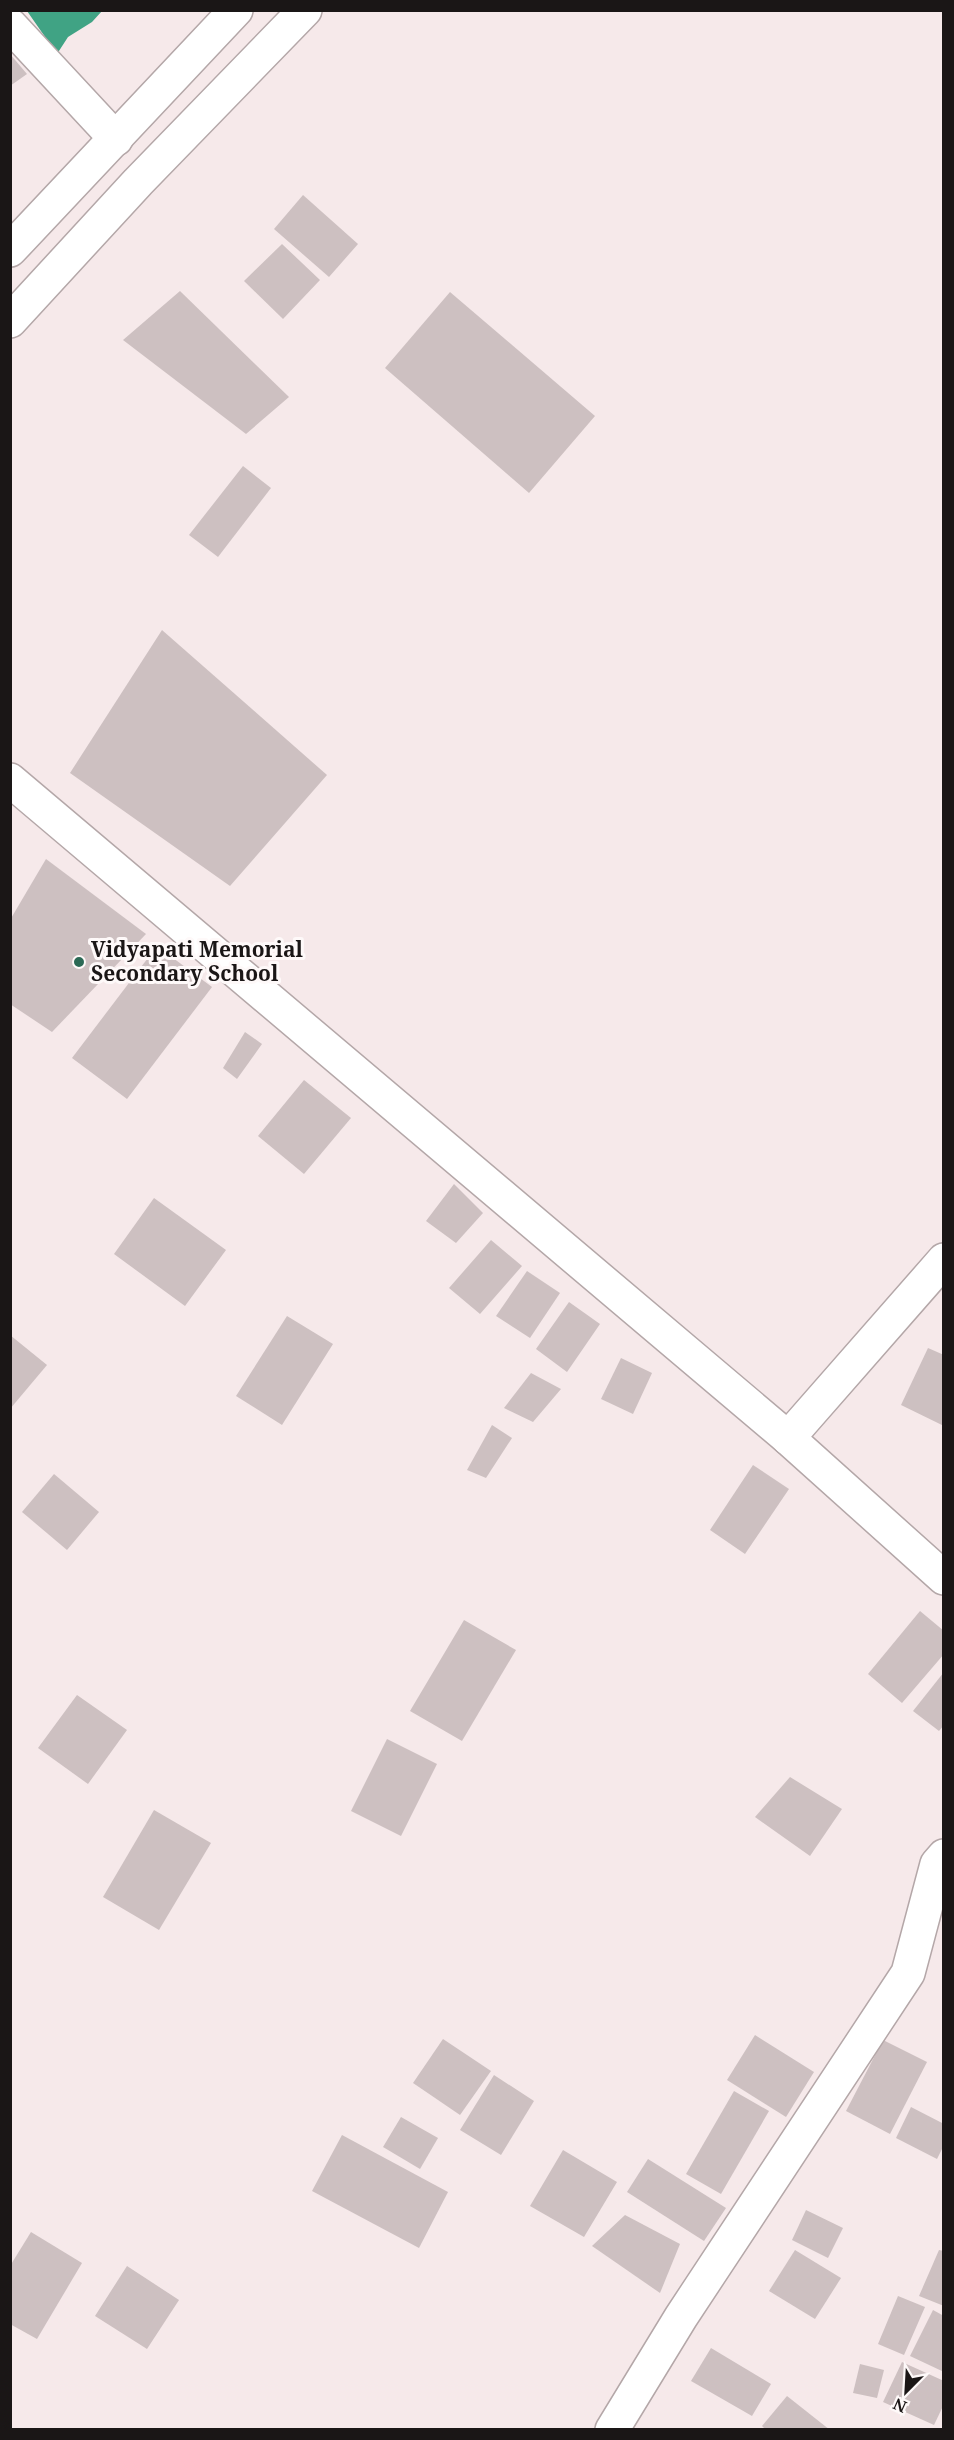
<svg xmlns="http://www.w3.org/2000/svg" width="954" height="2440" viewBox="0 0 954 2440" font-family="'Noto Serif',serif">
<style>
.water{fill:#40a384}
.building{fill:#cdc0c1}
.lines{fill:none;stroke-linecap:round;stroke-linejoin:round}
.minor-casing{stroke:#b4a7a8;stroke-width:36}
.trunk-casing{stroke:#b4a7a8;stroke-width:36}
.minor{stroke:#fff;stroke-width:33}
.trunk{stroke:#fff;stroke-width:33}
.poi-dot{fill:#2b6955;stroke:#fef9f9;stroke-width:2}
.labels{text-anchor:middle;stroke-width:6;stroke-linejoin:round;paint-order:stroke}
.poi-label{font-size:21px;font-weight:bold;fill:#1a1616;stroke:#fef9f9;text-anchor:start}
</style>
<rect width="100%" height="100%" fill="#f6e9ea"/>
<polygon class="water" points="27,11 102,11 92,22 68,37 57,54"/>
<g class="building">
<polygon points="10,54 27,74 10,86"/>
<polygon points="303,195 358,244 329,277 274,229"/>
<polygon points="282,244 320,280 283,319 244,281"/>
<polygon points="180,291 289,397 246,434 123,340"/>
<polygon points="450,292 595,416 529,493 385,368"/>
<polygon points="243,466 271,488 218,557 189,535"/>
<polygon points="162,630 327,775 230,886 70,773"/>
<polygon points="46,859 146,934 52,1032 10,1004 10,920"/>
<polygon points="157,946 212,987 127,1099 72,1058"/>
<polygon points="245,1032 262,1044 237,1079 223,1068"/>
<polygon points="304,1080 351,1118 304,1174 258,1136"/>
<polygon points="454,1184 483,1213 456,1243 426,1221"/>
<polygon points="154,1198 226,1250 185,1306 114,1254"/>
<polygon points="491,1240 522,1266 480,1314 449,1288"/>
<polygon points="527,1271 560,1293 530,1338 496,1316"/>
<polygon points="569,1302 600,1324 567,1372 536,1349"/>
<polygon points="287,1316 333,1344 282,1425 236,1396"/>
<polygon points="10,1335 47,1365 10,1409"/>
<polygon points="928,1348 944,1355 944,1426 901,1405"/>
<polygon points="621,1358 652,1373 633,1414 601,1399"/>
<polygon points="531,1373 561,1389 533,1422 504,1408"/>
<polygon points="492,1425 512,1438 486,1478 467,1470"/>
<polygon points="753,1465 789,1489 745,1554 710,1530"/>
<polygon points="54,1474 99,1512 67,1550 22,1512"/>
<polygon points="920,1611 944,1631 944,1654 902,1703 868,1674"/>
<polygon points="464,1620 516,1650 462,1741 410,1711"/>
<polygon points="944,1672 944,1725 939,1731 913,1711"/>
<polygon points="77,1695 127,1730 88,1784 38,1748"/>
<polygon points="387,1739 437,1764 401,1836 351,1811"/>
<polygon points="790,1777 842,1809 810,1856 755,1817"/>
<polygon points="154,1810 211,1843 159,1930 103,1897"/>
<polygon points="755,2035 814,2072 786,2117 727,2080"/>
<polygon points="443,2039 491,2071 460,2115 413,2083"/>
<polygon points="883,2040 927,2062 890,2134 846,2111"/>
<polygon points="494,2075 534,2101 501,2155 460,2130"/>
<polygon points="734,2091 769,2111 721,2194 686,2174"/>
<polygon points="911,2107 944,2124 944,2145 937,2159 896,2138"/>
<polygon points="401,2117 438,2138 420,2169 383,2147"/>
<polygon points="342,2135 448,2192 419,2248 312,2191"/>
<polygon points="563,2150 617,2182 584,2237 530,2206"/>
<polygon points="648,2159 726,2208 704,2241 627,2192"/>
<polygon points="806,2210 843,2228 828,2258 792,2240"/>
<polygon points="625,2215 680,2244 660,2293 592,2246"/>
<polygon points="31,2232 82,2263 37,2339 10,2324 10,2266"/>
<polygon points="795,2250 841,2278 815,2319 769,2291"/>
<polygon points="939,2250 944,2251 944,2306 919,2296"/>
<polygon points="127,2266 179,2300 147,2349 95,2316"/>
<polygon points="898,2296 925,2307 904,2355 878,2344"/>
<polygon points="933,2310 944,2316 944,2372 910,2356"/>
<polygon points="711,2348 771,2384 752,2416 691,2381"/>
<polygon points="902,2362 944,2381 944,2404 934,2425 883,2402"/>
<polygon points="860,2364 884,2370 877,2398 853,2393"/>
<polygon points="787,2396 830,2430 766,2430 762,2426"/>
</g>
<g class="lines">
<defs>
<g id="minor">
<polyline points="10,25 116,139"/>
<polyline points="10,780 788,1438 944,1578"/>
<polyline points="788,1438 944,1260"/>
<polyline points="612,2430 681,2317 908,1973 937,1864 944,1856"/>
</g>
<g id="trunk">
<polyline points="10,250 236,10"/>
<polyline points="10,321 138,182 305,10"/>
</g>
</defs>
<use href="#minor" class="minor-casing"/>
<use href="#trunk" class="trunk-casing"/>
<use href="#minor" class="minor"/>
<use href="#trunk" class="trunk"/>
</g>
<circle class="poi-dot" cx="79" cy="962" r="6"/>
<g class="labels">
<g class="poi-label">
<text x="91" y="957">Vidyapati Memorial<tspan x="91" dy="24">Secondary School</tspan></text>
</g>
</g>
<rect width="954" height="2440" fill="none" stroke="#1a1616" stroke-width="24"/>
<g transform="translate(906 2392) rotate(204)" stroke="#fef9f9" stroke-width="4.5" paint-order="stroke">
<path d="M0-4.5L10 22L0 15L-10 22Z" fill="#1a1616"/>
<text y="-9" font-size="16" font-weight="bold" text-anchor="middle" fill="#1a1616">N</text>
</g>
</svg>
